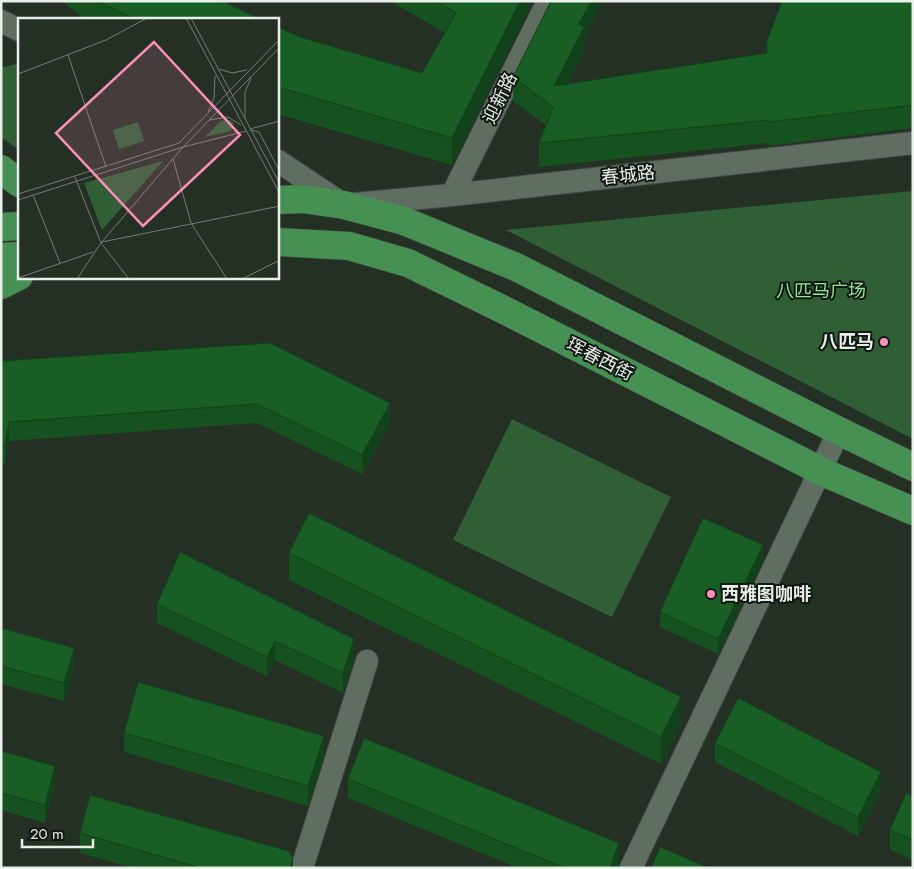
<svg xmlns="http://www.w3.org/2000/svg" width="914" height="869" viewBox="0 0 914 869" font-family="Jost,'Noto Sans SC',sans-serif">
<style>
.green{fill:#315f35}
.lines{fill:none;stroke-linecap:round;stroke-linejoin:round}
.minor-casing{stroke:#434c43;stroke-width:24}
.major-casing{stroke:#434c43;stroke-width:29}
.minor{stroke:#606d61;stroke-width:22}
.major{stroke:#459052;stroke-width:28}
.wall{fill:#165120}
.shaded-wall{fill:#12421a}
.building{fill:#195e25;stroke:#12421a}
.poi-dot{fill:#ff8eba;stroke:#111712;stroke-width:2}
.labels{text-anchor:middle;stroke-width:4;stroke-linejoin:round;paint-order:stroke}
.street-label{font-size:18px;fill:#e9f0e9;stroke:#111712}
.park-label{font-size:18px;fill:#8ee896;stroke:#111712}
.poi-label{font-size:18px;font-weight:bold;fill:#e9f0e9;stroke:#111712;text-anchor:end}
.inset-road{fill:none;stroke:#737d73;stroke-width:1}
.view{fill:#ff8eba;fill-opacity:0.15;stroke:#ff8eba;stroke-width:2.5}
.inset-edge{fill:none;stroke:#e9f0e9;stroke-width:2.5}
</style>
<rect width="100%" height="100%" fill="#253025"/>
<g class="green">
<polygon points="19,63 19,150 1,137 1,68"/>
<polygon points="913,191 913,439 506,230"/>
<polygon points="512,419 671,497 612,617 453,540"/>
</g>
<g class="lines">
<defs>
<g id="minor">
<polyline points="1,21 19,30"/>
<polyline points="278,161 344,205 452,195 913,143"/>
<polyline points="452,195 548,1"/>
<polyline points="302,868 367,661"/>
<polyline points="631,868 839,431"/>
</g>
<g id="major">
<polyline points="1,169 19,183"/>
<polyline points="278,200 303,199 344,205 404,221 516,267 839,431 913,467"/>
<polyline points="1,227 19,226"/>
<polyline points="278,242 349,246 408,263 502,309 825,473 913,511"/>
<polyline points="1,257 19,256"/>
<polyline points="1,285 19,276"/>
</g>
</defs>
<use href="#minor" class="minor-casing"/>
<use href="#major" class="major-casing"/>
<use href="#minor" class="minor"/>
<use href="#major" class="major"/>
</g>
<g class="wall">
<polygon points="62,1 222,1 260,19 85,19"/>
<polygon points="390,1 529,1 529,9 452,165 278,114 278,27 300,37 422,73 445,33"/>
<polygon points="551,1 603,1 584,38 584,51 567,84 767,53 781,4 777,1 913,1 913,128 769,146 769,143 539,167 539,143 546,125 513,101 513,77"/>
<polygon points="1,361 390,423 362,474 257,423 9,441 5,464 1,464"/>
<polygon points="289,553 681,724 661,764 289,580"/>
<polygon points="763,560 718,654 660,627 660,612"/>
<polygon points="157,604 354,658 343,693 275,660 267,676 157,623"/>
<polygon points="1,628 74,666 64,701 1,684"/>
<polygon points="124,733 324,755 308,806 124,752"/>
<polygon points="715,743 881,791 858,836 715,762"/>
<polygon points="1,751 55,784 45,823 1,810"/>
<polygon points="348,779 619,862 618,868 518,868 348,798"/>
<polygon points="913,796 913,860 890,850 890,830"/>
<polygon points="80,833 293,868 133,868 80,853"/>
</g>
<g class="shaded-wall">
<polygon points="520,1 529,1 529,9 452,165 452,138"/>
<polygon points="591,1 603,1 584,38 584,51 554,110 554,86 579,24"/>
<polygon points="390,403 390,423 362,474 362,455"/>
<polygon points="9,422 9,441 5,464 5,445"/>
<polygon points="763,545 763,560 718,654 718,639"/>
<polygon points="354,639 354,658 343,693 343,673"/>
<polygon points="275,641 275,660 267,676 267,657"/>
<polygon points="74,648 74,666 64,701 64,683"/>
<polygon points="681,697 681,724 661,764 661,737"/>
<polygon points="324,736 324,755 308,806 308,786"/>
<polygon points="55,766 55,784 45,823 45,805"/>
<polygon points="881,772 881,791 858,836 858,817"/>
<polygon points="619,843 619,865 618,868 610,868"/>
<polygon points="293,858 293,868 290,868"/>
</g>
<g class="building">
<polygon points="98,1 222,1 260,19 135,19"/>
<polygon points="436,1 520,1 452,138 278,87 278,27 300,37 422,73 456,13"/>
<polygon points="551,1 591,1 579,24 584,27 554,86 767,53 767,41 782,1 913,1 913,105 769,122 769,120 539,143 553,107 513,77"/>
<polygon points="270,343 390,403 362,455 257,404 9,422 5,445 1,444 1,361"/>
<polygon points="309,513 681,697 661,737 289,553"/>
<polygon points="703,518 763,545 718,639 660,612"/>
<polygon points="180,552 354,639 343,673 275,641 267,657 157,604"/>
<polygon points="1,628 74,648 64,683 1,666"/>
<polygon points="138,682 324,736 308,786 124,733"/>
<polygon points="738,698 881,772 858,817 715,743"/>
<polygon points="364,738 619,843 610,868 565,868 348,779"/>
<polygon points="1,751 55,766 45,805 1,793"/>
<polygon points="906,793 913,796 913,840 890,830"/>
<polygon points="90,795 289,851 293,858 290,868 201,868 80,833"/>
<polygon points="660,847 709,868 651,868"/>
</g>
<g class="poi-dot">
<circle cx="884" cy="342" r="5"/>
<circle cx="711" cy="594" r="5"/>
</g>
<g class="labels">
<g class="street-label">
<text transform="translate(500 98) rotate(-64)" y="6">迎新路</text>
<text transform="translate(628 175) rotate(-6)" y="6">春城路</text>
<text transform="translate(600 359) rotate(27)" y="6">珲春西街</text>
</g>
<g class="park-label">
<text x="821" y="297">八匹马广场</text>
</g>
<g class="poi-label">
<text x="874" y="348">八匹马</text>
<text x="721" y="600" text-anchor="start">西雅图咖啡</text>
</g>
</g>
<g transform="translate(18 18)">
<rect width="261" height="261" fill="#253025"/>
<path d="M212,102L216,105L213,113L187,119L203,103ZM120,104L126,123L101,131L95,112ZM145,143L84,212L66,165Z" fill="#315f35"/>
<path class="inset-road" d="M168,0L262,176M173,0L262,166M50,37L88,149M201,51L214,55L229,52M0,56L88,22L129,0M190,94L196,80L197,58M227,100V74L233,60M191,102L210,99L223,107M232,111L262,103M232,112L241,114L262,154M155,141L173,205L209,261M57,159L83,225L111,261M0,176L161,125L262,21M15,177L42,245M0,182L165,129L262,29M84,224L262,188M0,260L75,234M59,261L83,225L165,129L228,113M224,261L262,242"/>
<path class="view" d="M136,24L222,117L125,208L38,115Z"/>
<rect width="261" height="261" class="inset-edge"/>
</g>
<rect width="914" height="869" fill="none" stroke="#e9f0e9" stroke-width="5"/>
<path d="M22 839v8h71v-8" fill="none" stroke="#e9f0e9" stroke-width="2.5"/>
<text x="30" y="839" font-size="15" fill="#e9f0e9" stroke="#111712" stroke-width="4" paint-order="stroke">20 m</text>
</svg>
